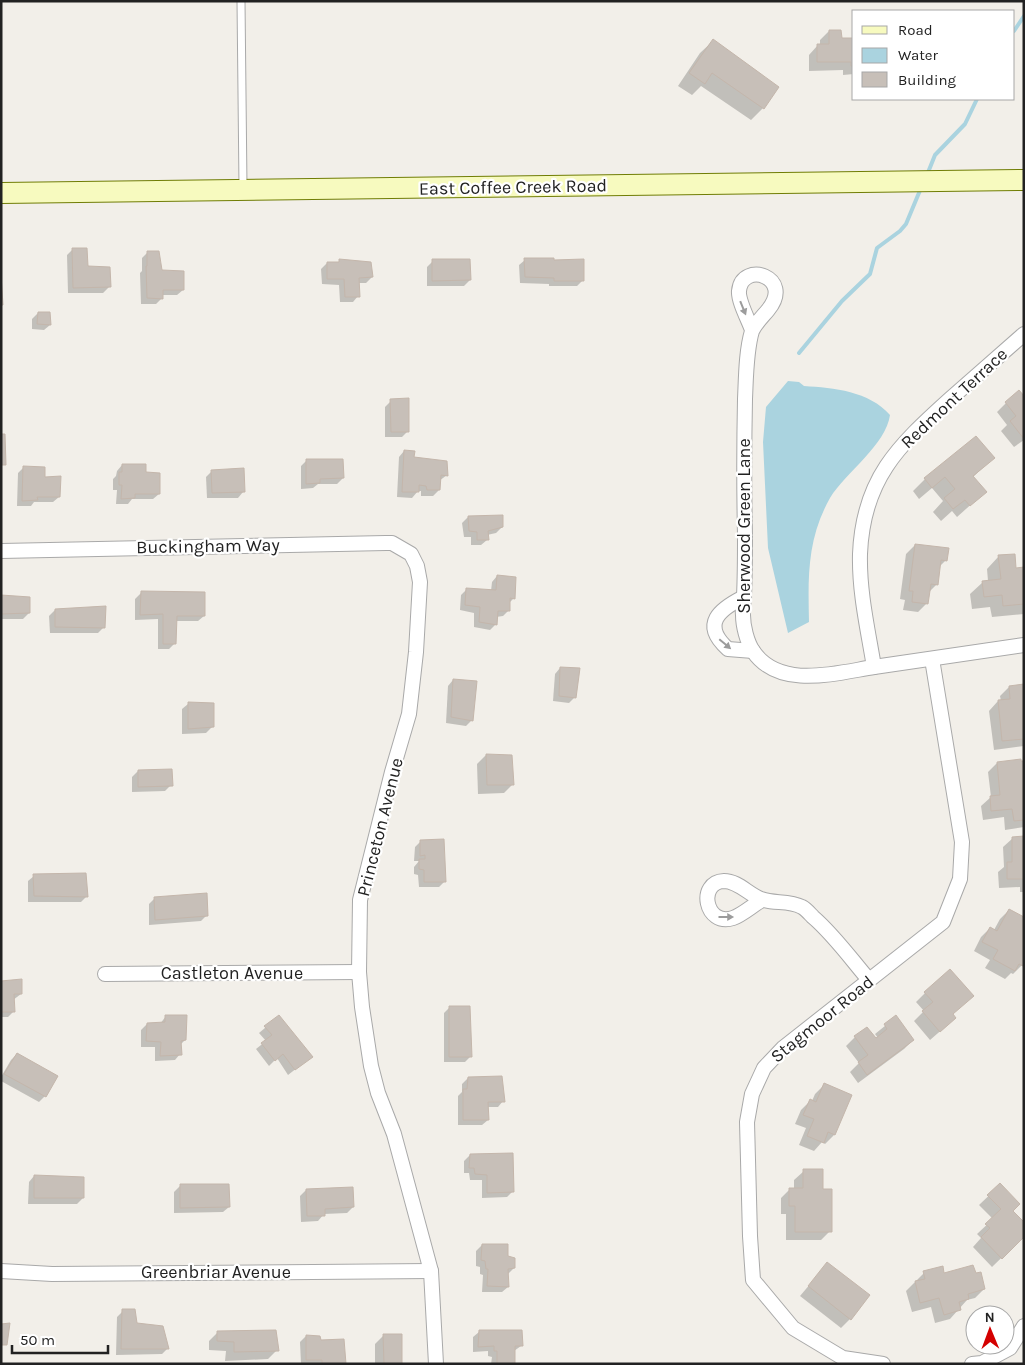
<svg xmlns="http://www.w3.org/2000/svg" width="1025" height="1365" viewBox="0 0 1025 1365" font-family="Karla,sans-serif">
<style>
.water{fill:#aad3df}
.shadow{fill:#0003}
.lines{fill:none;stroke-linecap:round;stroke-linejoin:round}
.stream{stroke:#aad3df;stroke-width:4}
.building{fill:#c7bfb8;stroke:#c4b6ab}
.lane-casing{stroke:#a9a9a9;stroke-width:9}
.street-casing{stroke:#a9a9a9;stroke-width:16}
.secondary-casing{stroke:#707d05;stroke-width:22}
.lane{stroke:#fff;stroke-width:7}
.street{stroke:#fff;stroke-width:14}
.secondary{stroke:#f7fabf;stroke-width:20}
.oneway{fill:#9c9c9c}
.labels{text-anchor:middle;stroke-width:4.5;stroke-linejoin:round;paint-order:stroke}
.street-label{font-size:18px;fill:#222;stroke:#fff}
</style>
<rect width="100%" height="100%" fill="#f2efe9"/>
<path class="water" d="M788,381L799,382L804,386C834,388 869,391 890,415C886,445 846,472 830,498C807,539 808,577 809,622L788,633L768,548L763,442L766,407Z"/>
<g class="shadow">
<polygon points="829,31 840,40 854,40 854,74 843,75 843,70 809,71 809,55 818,45 820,45 820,40"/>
<polygon points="713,41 763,108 751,120 701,86 692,95 678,86 700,53"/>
<polygon points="73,249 86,267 109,287 103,293 68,293 67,255"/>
<polygon points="148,252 161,271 183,290 177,295 162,295 162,298 156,304 141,304 140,273 142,271 142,258"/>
<polygon points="525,260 583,280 577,286 549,286 549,284 520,283 519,265"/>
<polygon points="340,261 372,277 366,283 358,283 358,296 353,302 340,302 339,285 322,284 321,269 327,263 338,263"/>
<polygon points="433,261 470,280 464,286 427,286 427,267"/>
<polygon points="38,313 50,325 44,330 32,329 32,319"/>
<polygon points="1024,398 1024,440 1014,447 1001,431 1007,425 997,412 1006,403"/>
<polygon points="391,401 408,431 402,437 385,437 385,407"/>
<polygon points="976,437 993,458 973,477 985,492 957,517 952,511 941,521 933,512 943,501 932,488 919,499 913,491 925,479"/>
<polygon points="404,451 412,458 447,475 439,481 439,490 433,496 421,496 421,491 418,491 412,498 397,497 399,457"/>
<polygon points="307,460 343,478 337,484 318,484 313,488 301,489 301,466"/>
<polygon points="122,465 145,473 159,494 153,499 132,499 128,504 116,504 117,490 113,490 113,479 116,476 117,471"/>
<polygon points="24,467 43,478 59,497 53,502 34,502 31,506 17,506 18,473"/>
<polygon points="212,471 243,492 238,498 207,498 206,477"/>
<polygon points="468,517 502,527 496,533 487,535 487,540 481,545 471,545 471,537 464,537 462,523"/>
<polygon points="915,545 946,560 939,567 937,584 928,593 927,603 918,612 903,610 905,600 900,599 906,554"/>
<polygon points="999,556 1015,569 1024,569 1024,614 992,617 990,607 972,609 970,594 983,582 988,581 987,569"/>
<polygon points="497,576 514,598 509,603 509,610 503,616 496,617 496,624 490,630 474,627 474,613 460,610 461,595 467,589 491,591 492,582"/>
<polygon points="141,593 204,616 198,621 175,621 175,643 169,649 158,649 158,619 135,620 135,599"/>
<polygon points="1,596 29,613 23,619 1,619"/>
<polygon points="55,610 104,627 98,633 50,633 49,616"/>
<polygon points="560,668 575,697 569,703 553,701 555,674"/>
<polygon points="453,680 472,720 466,726 446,723 448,686"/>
<polygon points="1024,686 1024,746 994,750 989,711 998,701 1001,701 1000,696 1009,687"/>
<polygon points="188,704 212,727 206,733 182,734 182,709"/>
<polygon points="486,755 513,784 504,793 478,794 477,764"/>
<polygon points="1024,762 1024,827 1005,830 1004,817 983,820 981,806 991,797 988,772 997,763"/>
<polygon points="138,771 171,785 165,791 132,792 132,777"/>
<polygon points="1013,838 1024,838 1024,892 1020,892 1020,887 999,888 998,872 1004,867 1003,847"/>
<polygon points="421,841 445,881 439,887 419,887 418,875 414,874 414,867 419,861 414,861 415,847"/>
<polygon points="34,876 87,896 81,902 28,902 28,881"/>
<polygon points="155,898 207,915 201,921 149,925 149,904"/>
<polygon points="1009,910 1022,965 1013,974 1011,973 1005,979 985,968 990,960 974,951 981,937 990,928 994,930 1000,919"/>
<polygon points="1,982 21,994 13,1000 14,1011 8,1017 1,1017"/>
<polygon points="925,993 951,1015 945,1027 930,1040 914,1021 924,1011 916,1002"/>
<polygon points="450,1007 471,1056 465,1062 444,1062 444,1013"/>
<polygon points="166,1016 185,1040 180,1045 180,1054 175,1060 155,1061 155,1047 141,1047 141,1030 147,1024 160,1024"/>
<polygon points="278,1017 311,1057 288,1075 277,1058 269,1066 256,1049 266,1041 259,1033"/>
<polygon points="896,1017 913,1040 904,1049 858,1083 850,1072 859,1063 846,1046 855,1037 875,1039 878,1038 875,1034"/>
<polygon points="17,1054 45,1096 39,1102 1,1081 1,1077 11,1060"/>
<polygon points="468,1078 503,1101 498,1107 487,1107 488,1120 482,1125 458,1125 458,1096 462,1092 462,1084"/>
<polygon points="824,1085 834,1135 825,1144 822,1142 814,1151 799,1145 806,1128 795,1124 801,1110 810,1101 812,1101 815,1094"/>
<polygon points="470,1155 513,1191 507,1197 482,1198 482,1180 470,1180 469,1173 464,1173 464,1161"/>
<polygon points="804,1171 821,1190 830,1231 821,1240 786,1240 786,1214 781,1214 781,1198 790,1189 794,1189 794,1180"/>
<polygon points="34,1176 83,1198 77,1204 28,1204 29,1182"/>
<polygon points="1000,1185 1024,1236 992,1267 973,1247 981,1238 977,1234 993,1219 979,1205"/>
<polygon points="180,1186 229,1207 223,1212 174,1213 174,1192"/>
<polygon points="306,1190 353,1207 347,1213 324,1214 318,1221 301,1222 300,1196"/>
<polygon points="482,1245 506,1257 514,1268 508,1274 508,1287 502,1292 482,1292 483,1275 480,1274 480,1267 476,1266 476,1251"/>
<polygon points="827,1264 850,1319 841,1328 800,1296"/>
<polygon points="924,1273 944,1274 984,1289 975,1298 967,1300 950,1319 935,1323 931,1307 912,1312 906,1291"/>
<polygon points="123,1311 136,1324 168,1348 162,1354 116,1355 117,1317"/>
<polygon points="218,1332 277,1350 268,1359 225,1361 226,1351 209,1350 209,1341"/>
<polygon points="479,1332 521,1346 514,1351 514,1364 491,1364 492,1357 488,1356 488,1351 473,1352 473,1337"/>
<polygon points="384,1335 401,1364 375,1364 375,1344"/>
<polygon points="306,1336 320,1341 345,1364 301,1364 300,1342"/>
</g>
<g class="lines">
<g class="stream">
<polyline points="1014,31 1024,16"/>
<polyline points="927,175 935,155 965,124 977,99"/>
<polyline points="799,353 842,301 870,274 877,248 900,231 906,224 921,188"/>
</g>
</g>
<g class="building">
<polygon points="829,30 841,30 842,38 854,38 854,66 851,66 851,62 817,62 817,44 829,44"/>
<polygon points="713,39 779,87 764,109 712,73 705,84 689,73"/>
<polygon points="72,248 87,248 88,266 110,267 111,287 73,288"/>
<polygon points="147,251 159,251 162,270 184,271 184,290 163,290 163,299 147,298 146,266 147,266"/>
<polygon points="524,258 554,258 554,260 584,259 584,281 554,281 554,278 525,277"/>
<polygon points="339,259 371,262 373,277 359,278 360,297 345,297 344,279 327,279 327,262 339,262"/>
<polygon points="432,259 470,259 471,280 432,281"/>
<polygon points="1,275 3,305 1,305"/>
<polygon points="38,312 50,312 51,325 37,324"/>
<polygon points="1019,390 1024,396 1024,439 1010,421 1016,416 1005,402"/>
<polygon points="409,398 409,432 391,432 390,399"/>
<polygon points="1,434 5,434 6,465 1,465"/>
<polygon points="976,436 995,458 973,476 987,492 970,506 965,500 953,509 944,498 955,489 945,477 932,488 924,478"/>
<polygon points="404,450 415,451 414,457 447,461 448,476 441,475 440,490 427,490 426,486 419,485 419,492 402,492"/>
<polygon points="306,459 343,459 344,478 320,479 320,483 306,484"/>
<polygon points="122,464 146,464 146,472 160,473 160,494 135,494 135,498 121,499 122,485 119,485 119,472 122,472"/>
<polygon points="23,466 45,467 45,477 61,476 60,497 37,497 38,500 22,501"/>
<polygon points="244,468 245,492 212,493 211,470"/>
<polygon points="503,515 503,527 488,531 489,540 477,540 477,532 469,531 468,516"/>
<polygon points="915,544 949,548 947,561 941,560 938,585 931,584 928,604 912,602 913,591 909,591"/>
<polygon points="1015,554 1016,568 1024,567 1024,604 1003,606 1002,595 984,597 982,581 1001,579 998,555"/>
<polygon points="497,575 516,577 515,599 510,598 510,611 498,611 497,625 479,622 480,607 465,605 466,588 496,590"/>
<polygon points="141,591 205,592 205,616 177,616 176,644 163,644 163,614 140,615"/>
<polygon points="1,595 30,597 30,613 1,614"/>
<polygon points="106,606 105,628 55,627 55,609"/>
<polygon points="560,667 580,668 576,698 559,696"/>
<polygon points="453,679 477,681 473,721 451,717"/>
<polygon points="1024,684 1024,739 1002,741 998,700 1010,699 1009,686"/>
<polygon points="188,702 214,703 214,727 188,729"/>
<polygon points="486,754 512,755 514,785 487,785"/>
<polygon points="1021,759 1021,761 1024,761 1024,820 1014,821 1012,809 991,811 990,796 1000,795 997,762"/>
<polygon points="172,769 173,786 138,787 138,770"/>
<polygon points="1024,836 1024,879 1007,879 1007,862 1012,862 1012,837"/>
<polygon points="444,839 446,882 424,882 424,870 419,869 419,859 425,859 425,855 420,856 420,840"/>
<polygon points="86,873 88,897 34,896 33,874"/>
<polygon points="207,893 208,916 155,920 154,897"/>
<polygon points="1009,909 1024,917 1024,964 1023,966 1019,964 1015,971 993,959 998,950 982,942 990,927 997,931"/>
<polygon points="950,969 974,996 953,1014 956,1018 940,1032 922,1011 933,1002 924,992"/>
<polygon points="22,979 22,994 14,994 15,1012 1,1012 1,981"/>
<polygon points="449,1006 470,1006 472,1057 449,1057"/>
<polygon points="165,1015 187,1015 186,1040 181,1041 182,1055 160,1056 161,1042 146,1041 147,1023 165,1022"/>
<polygon points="279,1015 313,1057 295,1070 283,1054 275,1061 261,1043 272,1035 264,1026"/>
<polygon points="896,1015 914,1040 867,1075 858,1062 868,1055 854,1036 867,1027 876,1038 887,1029 884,1024"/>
<polygon points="17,1053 58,1076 46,1097 4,1074"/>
<polygon points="502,1076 505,1102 488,1102 489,1120 463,1120 463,1089 467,1089 468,1077"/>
<polygon points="824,1083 852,1095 835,1135 828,1132 824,1143 807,1136 814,1119 803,1115 810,1099 816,1102"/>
<polygon points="513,1153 514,1192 487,1193 487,1175 475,1174 474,1168 469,1168 470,1154"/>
<polygon points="803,1169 823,1169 823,1189 832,1189 832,1232 795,1232 795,1206 789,1206 789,1188 803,1188"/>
<polygon points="34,1175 84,1177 84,1198 34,1198"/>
<polygon points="1000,1183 1020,1204 1013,1211 1024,1222 1024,1237 1002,1259 981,1237 990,1228 985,1224 1001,1209 987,1195"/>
<polygon points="180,1184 229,1184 230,1207 180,1208"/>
<polygon points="353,1187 354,1207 325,1209 325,1216 307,1216 306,1189"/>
<polygon points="482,1244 508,1244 508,1256 515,1258 515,1268 508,1269 509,1287 487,1286 488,1269 486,1269 485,1261 481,1260"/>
<polygon points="827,1262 870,1295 851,1320 808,1286"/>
<polygon points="973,1265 976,1273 981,1272 985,1289 968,1294 969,1299 959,1302 961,1310 944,1315 939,1298 920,1303 915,1281 925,1279 923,1271 943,1266 944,1273"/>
<polygon points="122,1309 135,1309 137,1323 163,1326 169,1349 121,1349"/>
<polygon points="10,1323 7,1345 1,1345 1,1324"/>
<polygon points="276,1330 279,1351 234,1352 234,1342 217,1341 217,1331"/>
<polygon points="479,1330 522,1330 523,1346 515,1346 515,1364 497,1364 497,1351 494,1351 494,1346 478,1347"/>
<polygon points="383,1334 402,1334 402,1364 384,1364"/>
<polygon points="306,1335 320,1336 321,1340 344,1339 346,1364 322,1364 322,1360 306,1360"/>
</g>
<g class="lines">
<defs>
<polyline id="lane" points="241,1 243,187"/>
<g id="street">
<path d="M752,330C749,321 738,301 739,291C742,260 795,277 768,310C763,316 755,324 752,331C746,351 746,378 745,399C744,445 744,490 745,535C745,556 745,576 744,596C744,602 742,609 743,615C743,626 747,642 753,651C779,690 836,673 874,667"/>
<path d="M1024,334C999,356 975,377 950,399C898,446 863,479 860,554C859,592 868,630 874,667L1024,645"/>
<polyline points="1,551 386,543 392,543 411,554 417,566 420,582 416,652 409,714 392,772 360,900 359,972 362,1007 371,1066 378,1093 394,1134 431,1271 436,1364"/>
<path d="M744,597C720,609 700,624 728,649L753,651"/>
<path d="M762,900C753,905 742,915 733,918C705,927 697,882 724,881C738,881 748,894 761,899C773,904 789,900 802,907C806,909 810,914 813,917C834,935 851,959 869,980"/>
<polyline points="105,974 359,972"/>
<polyline points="1,1271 52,1274 431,1271"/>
<polyline points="883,1364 843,1358 793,1328 753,1280 750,1236 747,1122 752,1094 764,1068 783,1048 943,922 960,879 962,842 932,659"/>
<polyline points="972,1364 982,1363 1010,1348 1024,1326"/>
</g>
<polyline id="secondary" points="1,193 1024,180"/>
</defs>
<use href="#lane" class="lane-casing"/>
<use href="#street" class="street-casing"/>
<use href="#secondary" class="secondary-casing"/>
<use href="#lane" class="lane"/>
<use href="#street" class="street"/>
<use href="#secondary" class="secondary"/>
</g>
<defs><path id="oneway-solid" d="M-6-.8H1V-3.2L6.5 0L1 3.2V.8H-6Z" transform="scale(1.25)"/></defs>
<g class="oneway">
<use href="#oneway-solid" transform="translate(743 308) rotate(68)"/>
<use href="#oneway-solid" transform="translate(725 644) rotate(40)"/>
<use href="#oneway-solid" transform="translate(726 917)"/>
</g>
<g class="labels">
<g class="street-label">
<text transform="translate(513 187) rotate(-1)" y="6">East Coffee Creek Road</text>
<text transform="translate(954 398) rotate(-43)" y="6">Redmont Terrace</text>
<text transform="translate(744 526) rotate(-90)" y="6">Sherwood Green Lane</text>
<text transform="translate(208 546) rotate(-1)" y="6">Buckingham Way</text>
<text transform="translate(380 827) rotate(-76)" y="6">Princeton Avenue</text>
<text x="232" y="979">Castleton Avenue</text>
<text transform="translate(822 1019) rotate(-39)" y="6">Stagmoor Road</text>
<text x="216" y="1278">Greenbriar Avenue</text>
</g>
</g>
<rect width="1025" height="1365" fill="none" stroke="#222222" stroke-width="5"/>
<rect x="852" y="10" width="162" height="90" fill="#ffffff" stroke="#a7a7a7"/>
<rect x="862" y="26" width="25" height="8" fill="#f7fabf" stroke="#a7a7a7"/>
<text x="898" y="35" font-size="15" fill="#222222">Road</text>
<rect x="862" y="48" width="25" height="15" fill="#aad3df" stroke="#a7a7a7"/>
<text x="898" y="60" font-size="15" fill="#222222">Water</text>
<rect x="862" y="72" width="25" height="15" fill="#c7bfb8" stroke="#a7a7a7"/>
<text x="898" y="85" font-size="15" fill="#222222">Building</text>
<g transform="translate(990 1330) rotate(359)"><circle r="24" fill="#ffffff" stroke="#a7a7a7"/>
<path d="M0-4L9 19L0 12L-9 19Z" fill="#d40000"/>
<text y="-8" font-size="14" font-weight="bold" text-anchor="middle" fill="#222222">N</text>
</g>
<path d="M12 1345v8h96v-8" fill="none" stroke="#222222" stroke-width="2.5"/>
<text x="20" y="1345" font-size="15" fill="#222222" stroke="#ffffff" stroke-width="4" paint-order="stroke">50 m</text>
</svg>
